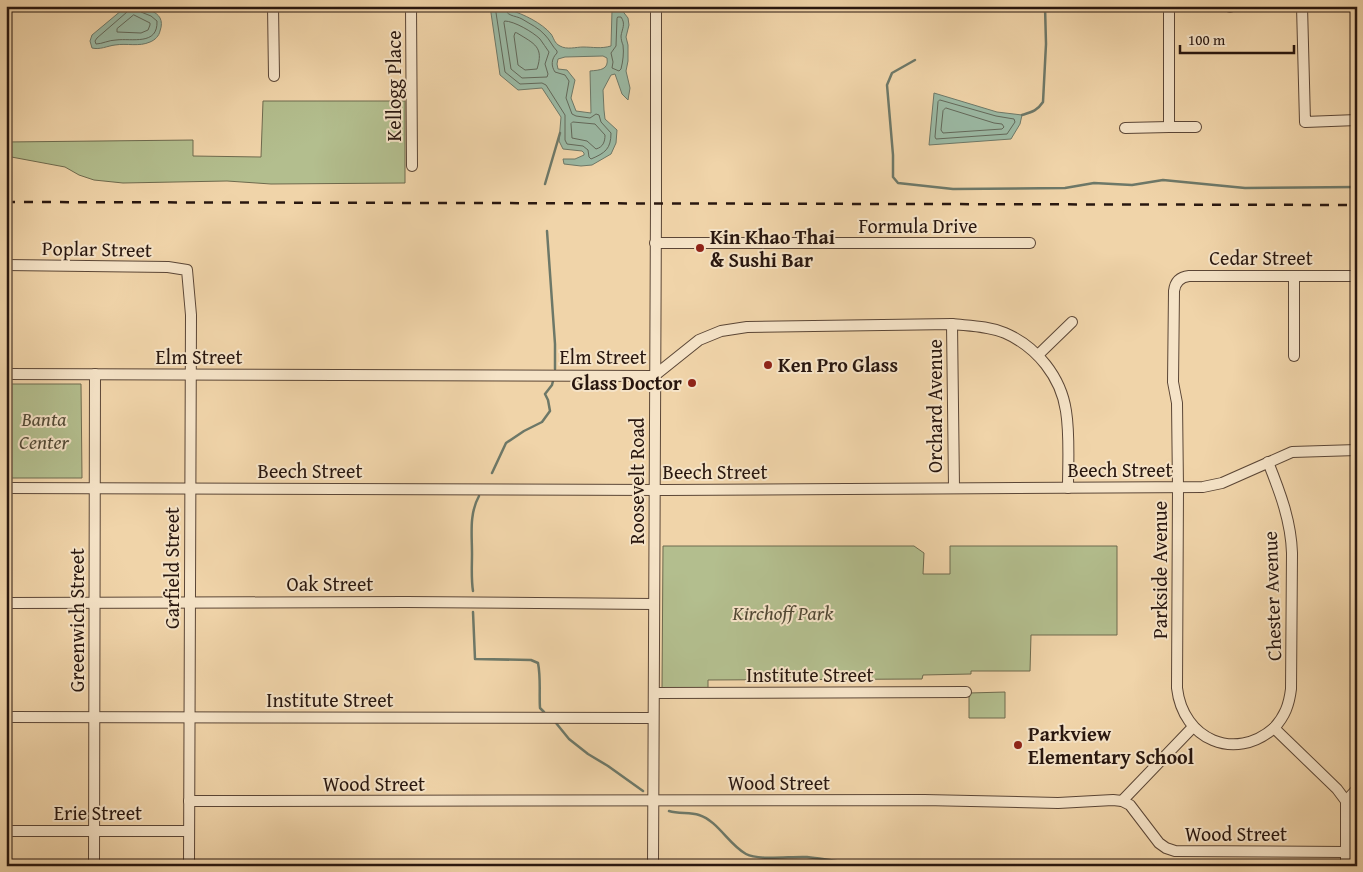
<svg xmlns="http://www.w3.org/2000/svg" width="1363" height="872" viewBox="0 0 1363 872" font-family="'Gentium Book Plus',serif">
<style>
.green{fill:#b3be8e;stroke:#6e6a4e}
.water{fill:#9bb9a4;stroke:#6d7868;fill-rule:evenodd}
.lines{fill:none;stroke-linecap:round;stroke-linejoin:round}
.shore{stroke:#62685a;stroke-width:1}
.stream{stroke:#6d7868;stroke-width:2.5}
.minor-casing{stroke:#5b4636;stroke-width:12}
.minor{stroke:#f5e3c7;stroke-width:10}
.rail{stroke:#29170f;stroke-width:2.5;stroke-dasharray:9 9;stroke-linecap:butt}
.poi-dot{fill:#8f2418;stroke:#f5e3c7;stroke-width:2}
.labels{text-anchor:middle;stroke-width:4;stroke-linejoin:round;paint-order:stroke}
.street-label{font-size:20px;fill:#29170f;stroke:#f5e3c7}
.poi-label{font-size:20px;font-weight:bold;fill:#29170f;stroke:#f5e3c7;text-anchor:start}
.park-label{font-size:20px;font-style:italic;fill:#524935;stroke:#f5e3c7}
</style>
<rect width="100%" height="100%" fill="#f0d4a9"/>
<filter id="stains"><feTurbulence type="fractalNoise" baseFrequency=".004" numOctaves="4"/><feColorMatrix values="0 0 0 0 .2 0 0 0 0 .09 0 0 0 0 .02 0 0 0 .5 -.17"/></filter>
<radialGradient id="worn" r=".72"><stop offset=".6" stop-color="#630" stop-opacity="0"/><stop offset="1" stop-color="#630" stop-opacity=".3"/></radialGradient>
<g class="green">
<polygon points="263,101 405,101 405,183 271,184 227,181 123,183 94,180 79,175 65,167 6,156 6,142 193,140 193,156 261,157"/>
<polygon points="6,384 81,384 82,478 6,478"/>
<polygon points="663,546 914,546 924,553 923,574 950,574 950,546 1117,546 1117,635 1031,635 1030,671 971,671 971,674 923,675 922,679 708,680 708,689 662,690"/>
<polygon points="1005,692 1005,718 969,718 969,693"/>
</g>
<g class="water">
<path d="M490,6H510V10C523,14 542,23 551,34C554,38 554,43 560,46C567,50 576,47 583,47C593,47 601,49 611,46L612,10L615,6L621,9L628,18L629,25L626,37L628,45V61L626,71L630,88L628,100L622,94L615,74L611,75L603,90L604,110L605,119L617,130L616,143L611,154L592,165L581,166L564,164L563,159H575L584,155V153L582,151L563,149L559,141L561,117L542,88L518,90L500,75ZM603,56L607,58C609,70 600,70 590,71L591,113L576,111L571,98L575,80L567,70L558,69L557,64L558,59L565,57Z"/>
<path d="M125,8C140,7 168,9 160,31C159,36 155,40 150,42C139,47 127,43 115,45C107,46 100,50 92,48L90,41L92,35L122,10Z"/>
<polygon points="934,93 997,112 1022,115 1020,124 1011,139 929,145"/>
</g>
<g class="lines">
<g class="shore">
<path d="M129,6L127,12L97,38L95,41L96,44C102,44 109,40 116,40C132,38 158,46 157,21L151,16L141,12L139,6"/>
<path d="M495,6L505,72L520,84L542,83L546,85L565,115V140L567,144L583,146L588,150L589,157L591,159C605,153 611,149 611,133L601,122L599,115L596,114L590,118L576,116L572,114L566,98L569,81L565,75L555,72C551,66 551,59 557,53V51C552,46 550,40 545,35C539,28 530,24 522,19C515,15 505,17 505,6"/>
<polygon points="134,15 150,23 150,25 148,30 141,33 117,32 117,29"/>
<path d="M618,17H621C626,24 622,29 621,36C621,39 622,43 623,45C624,53 623,61 621,69L619,71L612,68L613,62L611,53L616,46L617,19Z"/>
<path d="M505,21C514,21 533,32 540,39C543,43 546,48 549,52L545,64L548,74L547,77L522,78L511,69L504,23Z"/>
<path d="M517,33C535,44 544,47 537,69L525,70L518,65L514,36L515,33Z"/>
<polygon points="940,100 996,116 1014,119 1015,122 1007,134 936,139 935,137 938,102"/>
<polygon points="946,108 994,123 1002,124 1004,127 1002,129 943,133 941,130 943,111"/>
<path d="M573,122L595,124L605,135C605,142 603,147 596,149L587,141L572,138L571,124Z"/>
</g>
<g class="stream">
<polyline points="915,60 892,73 887,85 893,155 893,177 898,183 953,189 1065,188 1094,183 1132,185 1163,180 1245,188 1357,187"/>
<path d="M1022,115C1032,112 1037,111 1043,102L1046,44L1045,6"/>
<polyline points="545,184 560,133"/>
<polyline points="547,231 555,344 555,369"/>
<polyline points="492,473 506,443 524,431 542,422 550,411 548,400 545,394 552,385 553,381"/>
<path d="M473,591C471,578 472,567 472,554C472,534 469,514 479,496"/>
<path d="M473,612L475,659L531,660L538,663C541,678 539,693 540,708L544,712"/>
<polyline points="556,723 569,739 588,754 608,766 643,791"/>
<path d="M669,811C679,814 690,812 699,815C718,821 729,845 746,854C759,861 792,856 807,857C827,859 848,863 868,866"/>
</g>
<defs>
<g id="minor">
<polyline points="273,6 274,76"/>
<polyline points="411,6 412,166"/>
<polyline points="1169,6 1169,127 1196,127"/>
<polyline points="1230,6 1230,7"/>
<polyline points="1302,6 1305,122 1357,120"/>
<polyline points="1125,128 1169,127"/>
<polyline points="655,243 1030,243"/>
<polyline points="6,265 168,267 187,270 191,315 189,866"/>
<polyline points="952,324 954,488"/>
<polyline points="1038,355 1072,322"/>
<polyline points="1294,356 1294,276"/>
<path d="M6,374L654,376L699,340L721,331L747,327L952,324C970,326 988,326 1005,333C1037,347 1061,377 1066,411C1070,436 1068,463 1068,488"/>
<path d="M1268,462C1280,492 1291,521 1292,553L1291,689C1289,705 1285,716 1274,728"/>
<polyline points="6,488 663,490 1203,487 1222,483 1292,452 1357,450"/>
<polyline points="6,603 406,602 654,604"/>
<polyline points="654,693 966,692"/>
<polyline points="6,717 653,718"/>
<polyline points="189,801 924,800 1058,803 1113,800 1122,801 1130,805 1159,843 1166,848 1175,851 1346,852"/>
<polyline points="1122,801 1193,727"/>
<polyline points="1346,801 1357,789"/>
<polyline points="6,831 189,831"/>
<polyline points="94,866 95,374"/>
<polyline points="653,866 656,204 656,6"/>
<path d="M1346,866V801L1337,789L1274,728C1235,762 1183,740 1177,688L1178,488L1177,403L1173,382L1174,291C1175,282 1180,277 1189,276H1357"/>
</g>
</defs>
<use href="#minor" class="minor-casing"/>
<use href="#minor" class="minor"/>
<polyline class="rail" points="6,202 1357,205"/>
</g>
<g class="poi-dot">
<circle cx="700" cy="248" r="5"/>
<circle cx="768" cy="365" r="5"/>
<circle cx="692" cy="383" r="5"/>
<circle cx="1018" cy="745" r="5"/>
</g>
<g class="labels">
<g class="street-label">
<text transform="translate(394 86) rotate(-90)" y="7">Kellogg Place</text>
<text x="918" y="233">Formula Drive</text>
<text transform="translate(97 249) rotate(1)" y="7">Poplar Street</text>
<text x="1261" y="265">Cedar Street</text>
<text x="199" y="364">Elm Street</text>
<text x="603" y="364">Elm Street</text>
<text transform="translate(935 406) rotate(-90)" y="7">Orchard Avenue</text>
<text x="1120" y="477">Beech Street</text>
<text x="310" y="478">Beech Street</text>
<text x="715" y="479">Beech Street</text>
<text transform="translate(637 481) rotate(-90)" y="7">Roosevelt Road</text>
<text transform="translate(172 568) rotate(-90)" y="7">Garfield Street</text>
<text transform="translate(1160 570) rotate(-90)" y="7">Parkside Avenue</text>
<text x="330" y="591">Oak Street</text>
<text transform="translate(1272 596) rotate(-92)" y="7">Chester Avenue</text>
<text transform="translate(77 620) rotate(-90)" y="7">Greenwich Street</text>
<text x="810" y="682">Institute Street</text>
<text x="330" y="707">Institute Street</text>
<text x="779" y="790">Wood Street</text>
<text x="374" y="791">Wood Street</text>
<text x="98" y="820">Erie Street</text>
<text x="1236" y="841">Wood Street</text>
</g>
<g class="poi-label">
<text x="710" y="244">Kin Khao Thai<tspan x="710" dy="23">&amp; Sushi Bar</tspan></text>
<text x="778" y="372">Ken Pro Glass</text>
<text x="682" y="390" text-anchor="end">Glass Doctor</text>
<text x="1028" y="741">Parkview<tspan x="1028" dy="23">Elementary School</tspan></text>
</g>
<g class="park-label">
<text x="44" y="426">Banta<tspan x="44" dy="23">Center</tspan></text>
<text x="783" y="620">Kirchoff Park</text>
</g>
</g>
<rect width="1363" height="872" fill="none" stroke="#f0d4a9" stroke-width="25"/>
<rect x="8" y="8" width="1348" height="857" fill="none" stroke="#29170f" stroke-width="2.5"/>
<rect x="12" y="12" width="1338" height="847" fill="none" stroke="#29170f"/>
<path d="M1180 45v8h114v-8" fill="none" stroke="#29170f" stroke-width="2.5"/>
<text x="1188" y="45" font-size="15" fill="#29170f" stroke="#f5e3c7" stroke-width="4" paint-order="stroke">100 m</text>
<rect width="100%" height="100%" filter="url(#stains)"/>
<rect width="100%" height="100%" fill="url(#worn)"/>
</svg>
